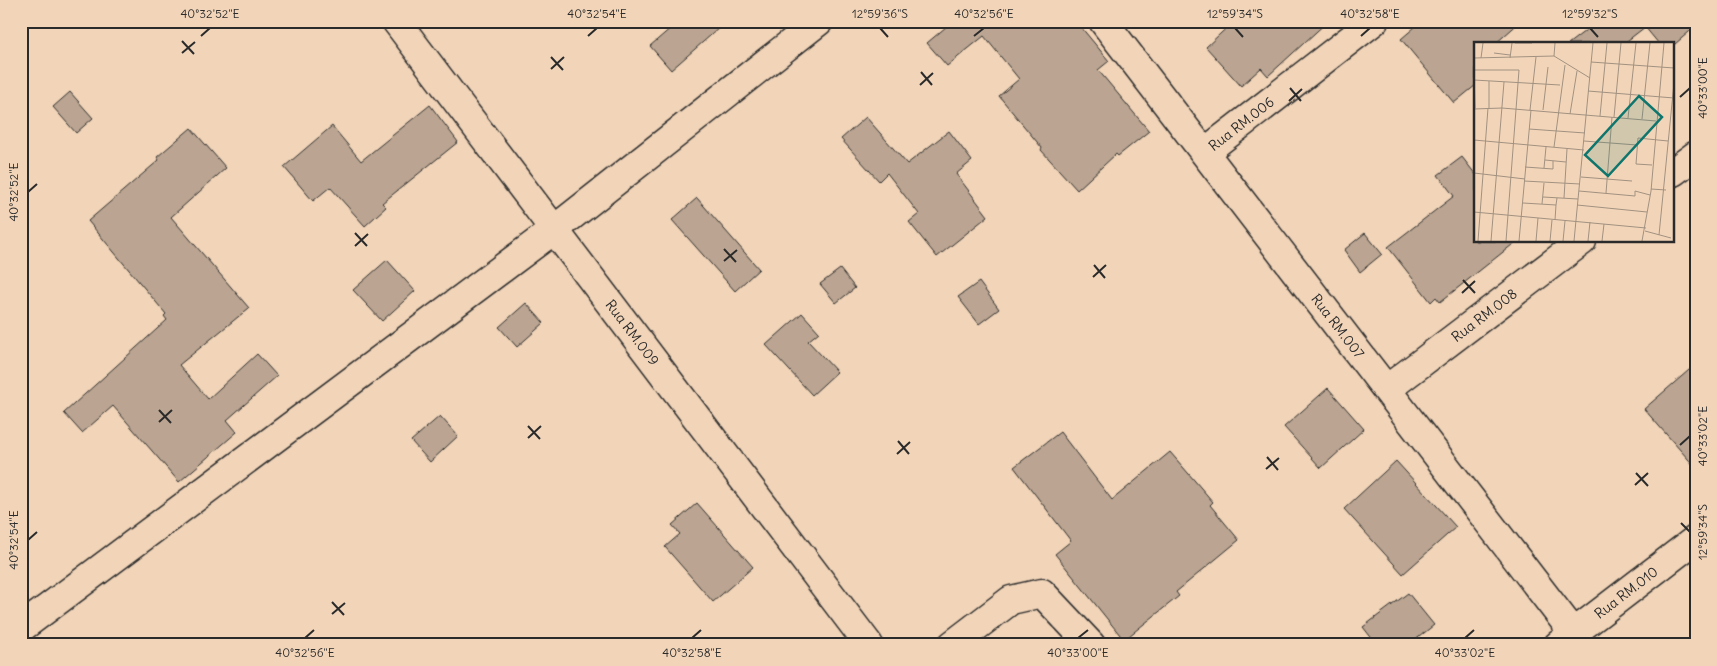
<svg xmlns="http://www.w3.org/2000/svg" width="1717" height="666" viewBox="0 0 1717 666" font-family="Delius,sans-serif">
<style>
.building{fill:#bba592;stroke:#2b2b2b}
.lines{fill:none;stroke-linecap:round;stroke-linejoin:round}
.minor-casing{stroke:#2b2b2b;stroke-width:31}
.minor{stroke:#f2d5b9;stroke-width:28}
.ticks{fill:none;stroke:#2b2b2b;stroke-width:2}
.labels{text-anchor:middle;stroke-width:4;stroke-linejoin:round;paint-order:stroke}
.street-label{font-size:14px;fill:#2b2b2b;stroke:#f2d5b9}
.inset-road{fill:none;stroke:#a29180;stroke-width:1}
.view{fill:#0f766e;fill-opacity:0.15;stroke:#0f766e;stroke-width:2.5}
.inset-edge{fill:none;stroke:#2b2b2b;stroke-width:2.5}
.neatline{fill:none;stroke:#2b2b2b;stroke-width:2}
.ticks-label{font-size:12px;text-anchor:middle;fill:#2b2b2b}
</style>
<rect width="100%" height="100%" fill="#f2d5b9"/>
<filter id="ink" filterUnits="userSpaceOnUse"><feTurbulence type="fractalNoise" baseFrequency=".02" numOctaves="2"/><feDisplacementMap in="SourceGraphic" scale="10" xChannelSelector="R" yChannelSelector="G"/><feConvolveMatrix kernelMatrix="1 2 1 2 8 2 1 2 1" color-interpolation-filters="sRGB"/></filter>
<g filter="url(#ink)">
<g class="building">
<polygon points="679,21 727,21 671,70 650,46"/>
<polygon points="953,21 1076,21 1109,61 1098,70 1149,131 1118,156 1116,154 1077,190 1041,150 1042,148 999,96 1019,79 984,36 947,66 927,43"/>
<polygon points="1234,21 1328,21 1268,76 1261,68 1241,86 1206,47"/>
<polygon points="1422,21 1521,21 1495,44 1476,44 1476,85 1454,103 1401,39"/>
<polygon points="1598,21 1696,21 1696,26 1675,44 1659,44 1645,27 1623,44 1568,44"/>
<polygon points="70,92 93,118 76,133 53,107"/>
<polygon points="430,105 458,142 382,203 386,207 365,226 330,187 313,201 284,167 332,126 361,161"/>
<polygon points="866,117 907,164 949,131 972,161 956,174 988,216 937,257 909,222 919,214 887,173 879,181 841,139"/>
<polygon points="191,128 226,168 171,217 249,308 179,365 208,399 257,354 277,376 227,420 237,432 179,482 113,406 82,433 64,413 167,320 164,316 166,314 88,221 159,160 157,157"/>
<polygon points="1462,157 1476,175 1476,241 1517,241 1440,302 1436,297 1431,302 1388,247 1454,196 1438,175"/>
<polygon points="697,198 759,269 735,291 672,220"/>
<polygon points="1365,233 1382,254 1360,272 1344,250"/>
<polygon points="387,260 415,291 382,321 353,290"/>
<polygon points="840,269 855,288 836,303 820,284"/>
<polygon points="979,282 999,309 979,324 958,297"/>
<polygon points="526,303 544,323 517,347 499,327"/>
<polygon points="802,313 819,332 808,341 837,372 812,395 766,345"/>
<polygon points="1696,364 1696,468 1644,409"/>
<polygon points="1328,388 1364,429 1321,468 1284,427"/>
<polygon points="440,416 458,436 430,462 411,441"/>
<polygon points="1060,432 1112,500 1170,452 1213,502 1210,505 1239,540 1176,592 1179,596 1124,640 1055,554 1071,541 1014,467"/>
<polygon points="1396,461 1456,527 1403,574 1344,509"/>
<polygon points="697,503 753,567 713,602 665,547 680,534 672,525"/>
<polygon points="1408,593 1434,625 1409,645 1377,645 1363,627"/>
</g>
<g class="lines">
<defs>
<g id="minor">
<path id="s1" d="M396,21L869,645"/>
<path id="s2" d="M1103,21L1573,632"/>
<path id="s3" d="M1205,152L1374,21"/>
<polyline points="1673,172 1696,155"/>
<path id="s4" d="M1387,389L1582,241"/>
<polyline points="21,628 555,229 819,21"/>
<polyline points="952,645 1011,600 1042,593 1091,645"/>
<path id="s5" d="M1558,645L1696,539"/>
</g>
</defs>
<use href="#minor" class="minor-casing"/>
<use href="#minor" class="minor"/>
</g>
</g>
<path class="ticks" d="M880,28L888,37M1235,28L1243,37M1590,28L1598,37M201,36L210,28M588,36L597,28M974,36L984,28M1361,36L1370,28M182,41L194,54M182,53L195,42M551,57L563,70M551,69L564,57M921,72L932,85M920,85L933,73M1290,88L1301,101M1680,97L1690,88M1289,101L1302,89M28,192L37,184M355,233L367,246M355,246L368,234M724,249L736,262M724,261L737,250M1094,265L1105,278M1093,277L1106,265M1463,280L1475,293M1462,293L1475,281M159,410L171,423M159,422L172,410M528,426L540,439M528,438L541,426M898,441L909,454M1680,445L1690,436M897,454L910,442M1267,457L1278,470M1266,469L1279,458M1636,473L1648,486M1635,485L1648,473M1681,523L1690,532M28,540L37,532M332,602L344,615M332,614L345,603M305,638L314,630M692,638L701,630M1078,638L1088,630M1465,638L1474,630"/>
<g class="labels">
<g class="street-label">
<text dy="5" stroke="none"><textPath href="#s3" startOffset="46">Rua RM.006</textPath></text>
<text dy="5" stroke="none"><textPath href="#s4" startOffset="122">Rua RM.008</textPath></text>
<text dy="5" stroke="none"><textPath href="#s2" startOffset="385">Rua RM.007</textPath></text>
<text dy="5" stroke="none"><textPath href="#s1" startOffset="391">Rua RM.009</textPath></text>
<text dy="5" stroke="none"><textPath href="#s5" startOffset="86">Rua RM.010</textPath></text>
</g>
</g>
<g transform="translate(1474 42)">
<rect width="200" height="200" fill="#f2d5b9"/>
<path class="inset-road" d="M41,1H58M81,1L80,14L116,36M20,11L36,13M0,16L80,14M7,16L9,1M36,16L38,1M117,20L200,26M0,28H45L32,199M0,28L1,66M0,38L86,43M114,49L200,56M15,66V39M0,67L28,66L182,79M56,68L62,15M69,68L74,25M96,72L103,29M126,74L133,1M140,75L147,1M154,76L162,1M168,77L176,1M55,87L111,91M0,98L110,108M110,99L163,103M80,105L91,23M71,118L92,120M178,123L162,122L164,96L194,99M51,125L79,127V119M70,126L72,105M0,131L51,137M107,135L158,139M50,139L106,142M177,147L192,148M105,149L161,154V149L176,153M132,151L138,75M69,155L104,157M90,156L93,107M49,161L82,163L83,156M68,162L70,141M103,163L173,170M0,170L172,186M81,178L82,163M171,189L197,196M185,193L200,41M4,199L14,66M17,199L30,40M45,199L57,68M62,199L64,176M76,199L78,178M89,199L91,179M100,199L119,1M114,199L116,180M128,199L130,182M168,199L177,149L190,1"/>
<path class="view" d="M165,54L188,75L134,134L111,113Z"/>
<rect width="200" height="200" class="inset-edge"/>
</g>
<rect width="1717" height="666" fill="none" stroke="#f2d5b9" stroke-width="55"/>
<rect x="28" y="28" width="1662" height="610" class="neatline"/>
<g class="ticks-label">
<text x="210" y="18">40°32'52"E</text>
<text x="597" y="18">40°32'54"E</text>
<text x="880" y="18">12°59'36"S</text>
<text x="984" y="18">40°32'56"E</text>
<text x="1235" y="18">12°59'34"S</text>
<text x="1370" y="18">40°32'58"E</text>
<text x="1590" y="18">12°59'32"S</text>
<text transform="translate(1703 88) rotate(-90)" y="4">40°33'00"E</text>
<text transform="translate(14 192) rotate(-90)" y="4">40°32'52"E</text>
<text transform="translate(1703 436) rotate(-90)" y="4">40°33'02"E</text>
<text transform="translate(1703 532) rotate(-90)" y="4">12°59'34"S</text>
<text transform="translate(14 540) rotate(-90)" y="4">40°32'54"E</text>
<text x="305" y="657">40°32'56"E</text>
<text x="692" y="657">40°32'58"E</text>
<text x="1078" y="657">40°33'00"E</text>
<text x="1465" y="657">40°33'02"E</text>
</g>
</svg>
